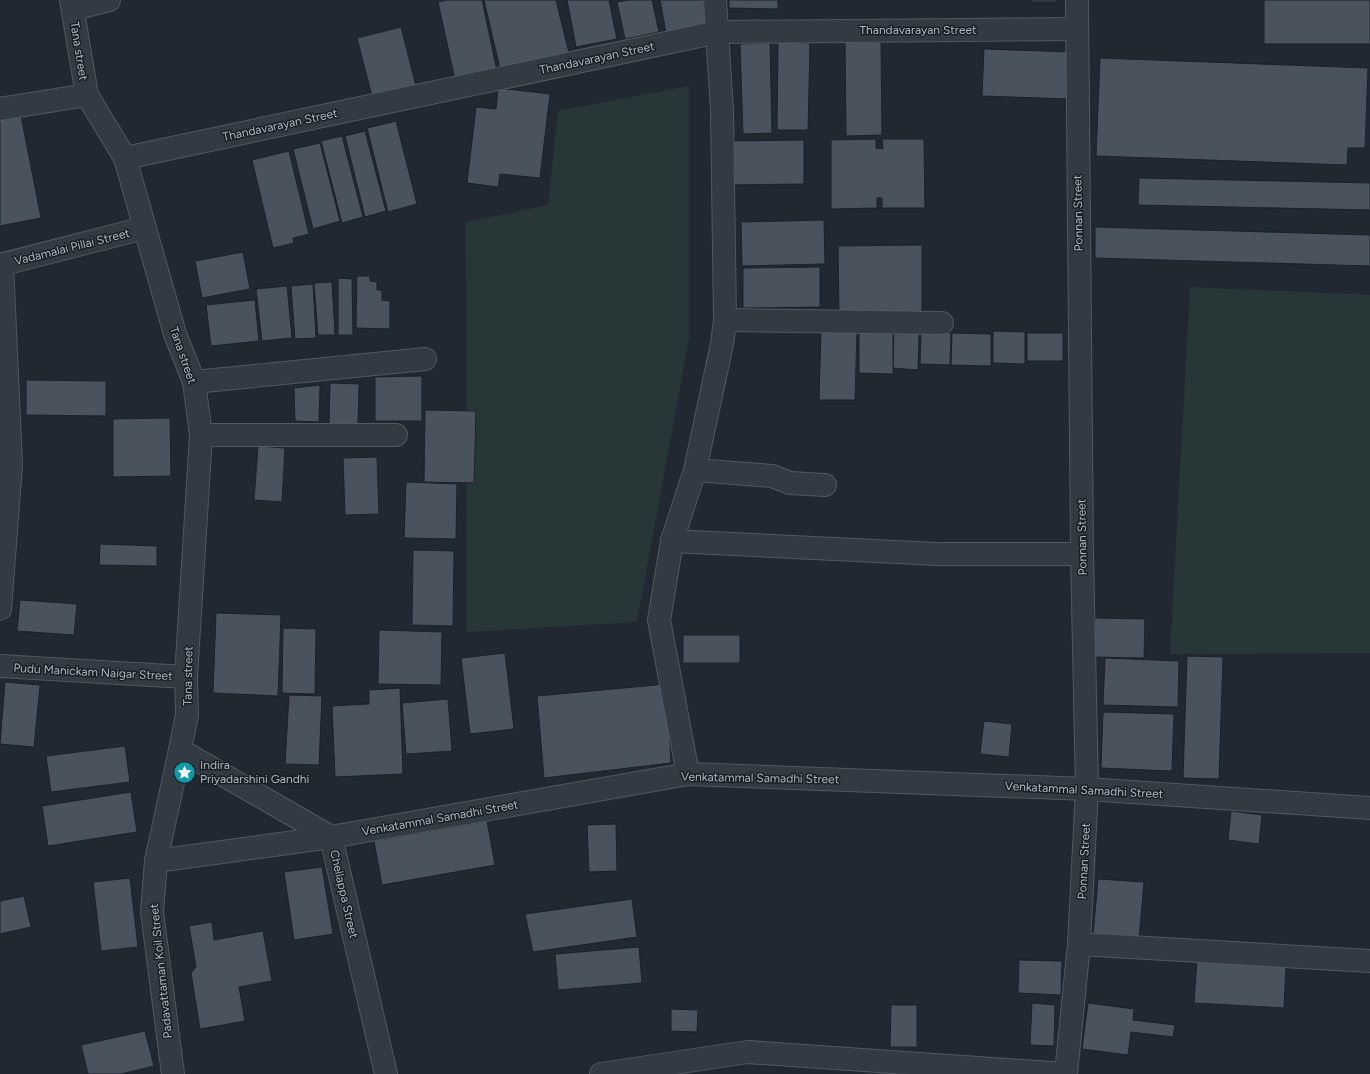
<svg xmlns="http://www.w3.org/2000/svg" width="1370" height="1074" viewBox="0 0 1370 1074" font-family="Figtree,sans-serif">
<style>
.green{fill:#273737}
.building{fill:#4a525e;stroke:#1c212a}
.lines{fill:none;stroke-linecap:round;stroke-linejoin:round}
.minor-casing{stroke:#525861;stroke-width:24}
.tertiary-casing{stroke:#525861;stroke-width:24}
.minor{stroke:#343a43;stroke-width:22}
.tertiary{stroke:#343a43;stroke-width:22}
.labels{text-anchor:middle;stroke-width:3;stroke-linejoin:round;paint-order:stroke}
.street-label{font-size:12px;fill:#aeb5c0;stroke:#1a1f27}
.poi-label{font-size:12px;fill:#aeb5c0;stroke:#1a1f27;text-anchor:start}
</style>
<rect width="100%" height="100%" fill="#212832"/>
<g class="green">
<polygon points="689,86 689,338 637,622 467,632 466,222 548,205 558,111"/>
<polygon points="1190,287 1370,295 1370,653 1170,654"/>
</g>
<g class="building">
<polygon points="447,0 482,0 497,71 455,80 438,2"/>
<polygon points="484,0 556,0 570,57 501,73"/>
<polygon points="567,0 609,0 617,39 576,47"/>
<polygon points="629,0 652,0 659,32 625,39 617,2"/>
<polygon points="660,0 703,0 709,24 666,33"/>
<polygon points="729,0 778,0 778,9 729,8"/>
<rect x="1031" y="0" width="26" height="2"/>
<rect x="1264" y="0" width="106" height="44"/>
<polygon points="401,27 418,94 374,104 357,38"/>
<polygon points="778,42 810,43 808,130 777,130"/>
<polygon points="845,42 881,42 882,135 846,136"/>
<polygon points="770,43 772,133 743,134 740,44"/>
<polygon points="984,49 1072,52 1070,99 982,96"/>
<polygon points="1100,58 1368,68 1365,148 1348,148 1347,165 1096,156"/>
<polygon points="498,88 550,94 540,178 500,174 498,187 467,183 476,107 496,109"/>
<polygon points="21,116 41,218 0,226 0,120"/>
<polygon points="396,121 417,204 388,212 367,128"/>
<polygon points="365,131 386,211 365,217 345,136"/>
<polygon points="342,136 363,217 342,223 321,141"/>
<polygon points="876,139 876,148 883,149 882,139 924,139 925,208 882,208 882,198 877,198 877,208 831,209 831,140"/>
<polygon points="804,140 804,184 728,185 728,141"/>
<polygon points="320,143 340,221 313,229 293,149"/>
<polygon points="289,151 309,234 293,238 294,243 273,248 252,160"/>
<polygon points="1139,178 1370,183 1370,210 1138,205"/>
<polygon points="824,220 825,264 742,266 741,222"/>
<polygon points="1095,227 1370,235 1370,266 1095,258"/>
<polygon points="922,245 922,315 839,315 838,246"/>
<polygon points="243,252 250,289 202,298 195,261"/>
<polygon points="820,267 820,307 743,308 743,268"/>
<polygon points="357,276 370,276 370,281 377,282 377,290 382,290 382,300 390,301 390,329 356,328"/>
<polygon points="338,278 352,279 353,335 338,335"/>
<polygon points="332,282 335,335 318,335 314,283"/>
<polygon points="313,284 316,338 295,339 291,286"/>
<polygon points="287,286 292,338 262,341 256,289"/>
<polygon points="255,300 259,341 211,346 206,305"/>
<polygon points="821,330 857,331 855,400 819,400"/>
<polygon points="894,331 919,333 918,370 893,368"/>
<polygon points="993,331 1025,332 1025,364 993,363"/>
<polygon points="859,332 893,333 893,374 859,373"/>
<polygon points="921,332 951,333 950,365 920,364"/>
<polygon points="952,333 991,334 991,366 951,365"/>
<rect x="1027" y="333" width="36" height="28"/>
<polygon points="422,376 422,421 375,421 375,377"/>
<polygon points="26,380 106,381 106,416 26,415"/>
<polygon points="330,383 359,384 358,425 329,424"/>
<polygon points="320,385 319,422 295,421 294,388"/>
<polygon points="425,410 476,411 474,483 424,482"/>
<polygon points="170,418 171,476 113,477 113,419"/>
<polygon points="258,446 285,448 282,502 254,500"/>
<polygon points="377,457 379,514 345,515 343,458"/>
<polygon points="406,482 457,484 456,539 404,538"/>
<polygon points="100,544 157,546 157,566 99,565"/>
<polygon points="413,550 454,551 453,626 412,625"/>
<polygon points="20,600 77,604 74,635 17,631"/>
<polygon points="216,613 281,615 278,696 213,693"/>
<polygon points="1095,618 1145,619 1144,658 1094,657"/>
<polygon points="283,628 316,629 315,694 282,693"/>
<polygon points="379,630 442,632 441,685 378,684"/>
<rect x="683" y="635" width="57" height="28"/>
<polygon points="505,653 514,729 470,734 461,658"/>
<polygon points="1187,656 1223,657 1219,779 1183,778"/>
<polygon points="1105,658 1179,661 1178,707 1103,705"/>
<polygon points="5,682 40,685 34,747 0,744"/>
<polygon points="667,684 671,763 544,778 537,696"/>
<polygon points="400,688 403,774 335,777 332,706 369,704 369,690"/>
<polygon points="289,695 322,696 319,765 285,764"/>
<polygon points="448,699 452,751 406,754 402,703"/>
<polygon points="1103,712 1174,714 1172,771 1101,768"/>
<polygon points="984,721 1012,724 1009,757 980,754"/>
<polygon points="125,746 130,782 51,792 46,756"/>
<polygon points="131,792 137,832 48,846 42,806"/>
<polygon points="1231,811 1262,815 1259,844 1228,840"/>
<polygon points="487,821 495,865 382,885 374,841"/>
<polygon points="616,824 617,871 589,872 587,825"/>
<polygon points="322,867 333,934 294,940 284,872"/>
<polygon points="130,878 138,947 101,951 93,882"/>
<polygon points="1098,879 1144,882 1139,940 1093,936"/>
<polygon points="24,896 31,927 0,934 0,901"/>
<polygon points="632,899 637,937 533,952 525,914"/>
<polygon points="212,922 214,940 263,931 272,981 239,987 245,1021 200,1029 191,973 196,967 189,926"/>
<polygon points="639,947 642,983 558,990 555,954"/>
<polygon points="1019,960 1062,961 1061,995 1018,993"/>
<polygon points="1197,960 1286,965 1284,1008 1194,1003"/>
<polygon points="1032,1003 1055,1005 1054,1046 1030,1045"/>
<polygon points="1088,1003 1134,1009 1133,1020 1175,1025 1173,1037 1131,1032 1128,1055 1082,1049"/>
<polygon points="891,1005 917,1005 917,1047 890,1047"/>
<polygon points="671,1009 698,1010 697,1032 671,1031"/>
<polygon points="145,1031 154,1066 121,1074 88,1074 81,1045"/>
</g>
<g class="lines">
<defs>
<g id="minor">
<polyline points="73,9 109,0"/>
<polyline points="0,109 87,95"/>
<polyline points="125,158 718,32 1076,29"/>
<polyline points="725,320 942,323"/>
<polyline points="194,382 425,359"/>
<polyline points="201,435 396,435"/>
<polyline points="695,470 772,476 790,483 825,485"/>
<polyline points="672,541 937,554 1082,554"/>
<polyline points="0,609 11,465 2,264"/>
<polyline points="0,666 186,677"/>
<polyline points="688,774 659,620 672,541 695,470 722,344 725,320 722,111 715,0"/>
<polyline points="156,861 331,837 688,774 1087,789 1370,808"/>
<polyline points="1079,944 1370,961"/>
<polyline points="173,1074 152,912 156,861 180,750 331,837 386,1074"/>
<polyline points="601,1074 748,1052 1066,1074"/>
<polyline points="1066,1074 1079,944 1087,789 1082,554 1077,0"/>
</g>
<g id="tertiary">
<polyline points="71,0 87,95 125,158 175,334 194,382 201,435 186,677 187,715 180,750"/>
<polyline points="0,265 144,228"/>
</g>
</defs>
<use href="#minor" class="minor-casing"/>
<use href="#tertiary" class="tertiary-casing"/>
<use href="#minor" class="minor"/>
<use href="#tertiary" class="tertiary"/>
</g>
<defs>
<symbol id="sight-disc" viewBox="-11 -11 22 22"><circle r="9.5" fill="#0f9aa8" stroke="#1a1f27"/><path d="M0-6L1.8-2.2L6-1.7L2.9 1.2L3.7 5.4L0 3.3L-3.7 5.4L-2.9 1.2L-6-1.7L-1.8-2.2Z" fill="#fff"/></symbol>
</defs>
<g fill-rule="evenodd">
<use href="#sight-disc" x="172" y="760" width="25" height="25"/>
</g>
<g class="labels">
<g class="street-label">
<text x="918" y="34">Thandavarayan Street</text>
<text transform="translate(79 51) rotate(81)" y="4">Tana street</text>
<text transform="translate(597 58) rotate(-12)" y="4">Thandavarayan Street</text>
<text transform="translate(280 125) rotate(-12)" y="4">Thandavarayan Street</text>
<text transform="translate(1078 213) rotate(-91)" y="4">Ponnan Street</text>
<text transform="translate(72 247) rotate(-14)" y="4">Vadamalai Pillai Street</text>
<text transform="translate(183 355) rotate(71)" y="4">Tana street</text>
<text transform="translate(1082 537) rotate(-91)" y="4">Ponnan Street</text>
<text transform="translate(93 672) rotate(3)" y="4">Pudu Manickam Naigar Street</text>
<text transform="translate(188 676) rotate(-89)" y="4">Tana street</text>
<text transform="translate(760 778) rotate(1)" y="4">Venkatammal Samadhi Street</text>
<text transform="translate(1084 790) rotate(3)" y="4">Venkatammal Samadhi Street</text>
<text transform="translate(440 818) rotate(-10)" y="4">Venkatammal Samadhi Street</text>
<text transform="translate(1084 861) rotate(-87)" y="4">Ponnan Street</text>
<text transform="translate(344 894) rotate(77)" y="4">Chellappa Street</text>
<text transform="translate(161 971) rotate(-96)" y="4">Padavattaman Koil Street</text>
</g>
<g class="poi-label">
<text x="200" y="769">Indira<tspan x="200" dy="14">Priyadarshini Gandhi</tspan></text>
</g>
</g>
</svg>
